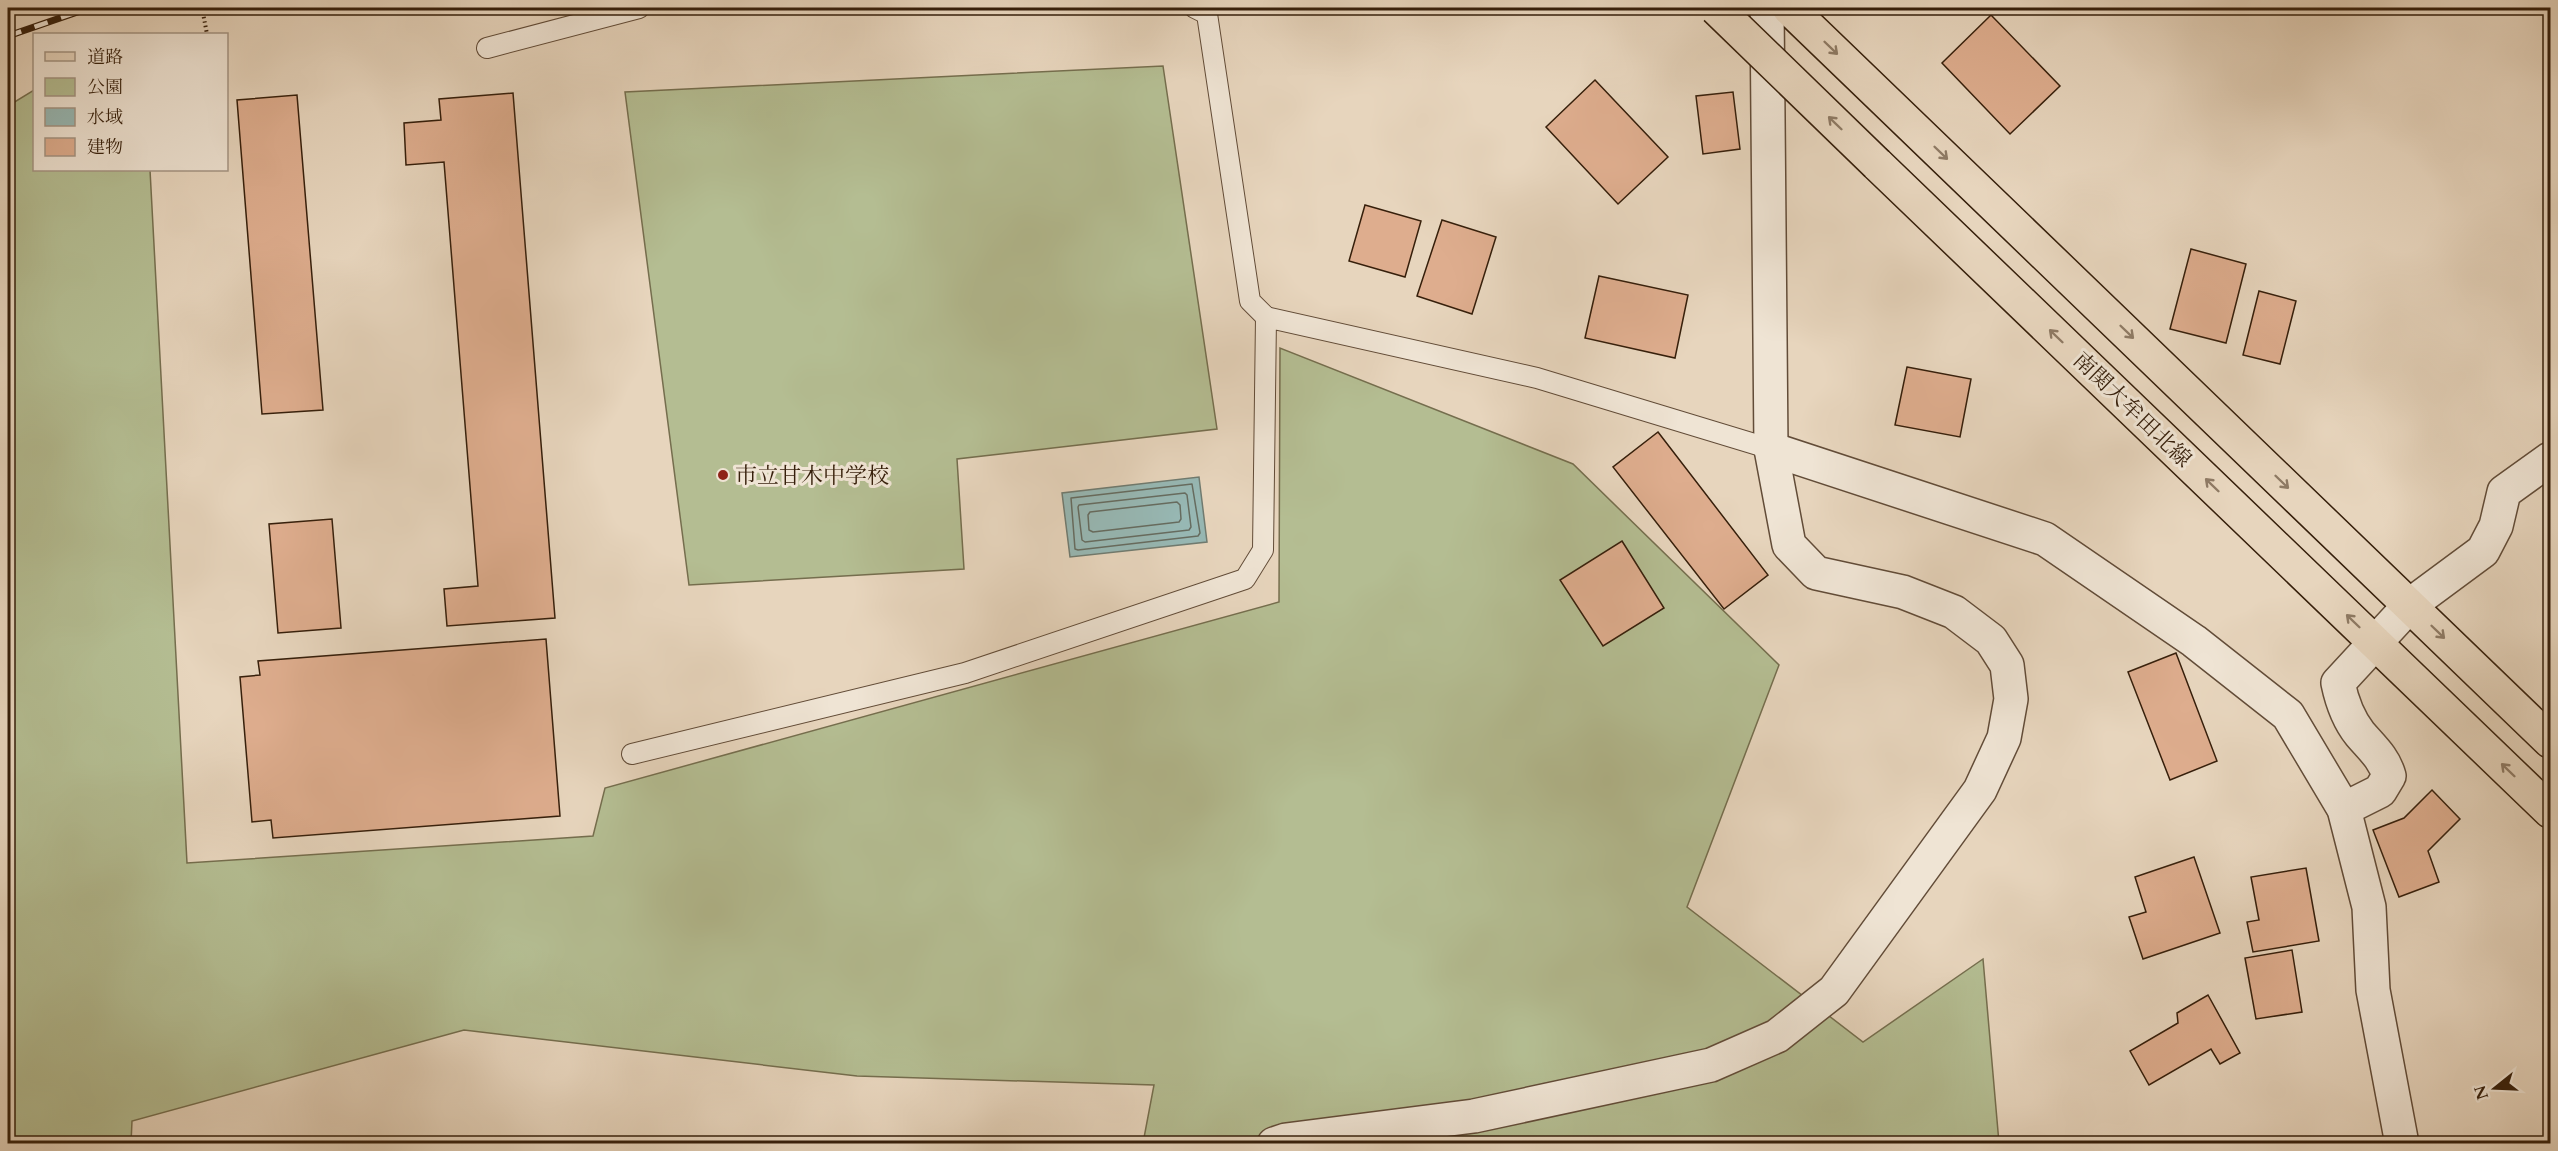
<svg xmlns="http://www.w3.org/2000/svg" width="2558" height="1151" viewBox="0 0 2558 1151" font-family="Cardo,'Noto Serif JP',serif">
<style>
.green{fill:#b4bd92;stroke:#756e4e;stroke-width:1.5}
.water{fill:#97b8b4;stroke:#707b70;stroke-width:1.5}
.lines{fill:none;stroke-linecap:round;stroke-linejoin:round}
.shore{stroke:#666c60;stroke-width:1.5}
.building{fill:#dead8e;stroke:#361f0b;stroke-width:1.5}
.lane-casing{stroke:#624c38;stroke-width:22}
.street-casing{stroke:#624c38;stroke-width:36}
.primary-casing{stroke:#361f0b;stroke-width:36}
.path{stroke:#361f0b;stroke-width:4;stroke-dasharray:1.5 3;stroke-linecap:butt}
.lane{stroke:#efe4d4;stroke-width:20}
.street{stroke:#efe4d4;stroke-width:33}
.primary{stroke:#e7d5bd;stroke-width:33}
.rail-casing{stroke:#361f0b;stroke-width:7}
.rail{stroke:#efe4d4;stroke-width:4.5;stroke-dasharray:14;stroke-linecap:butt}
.primary-bridge-casing{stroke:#361f0b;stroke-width:36;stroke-linecap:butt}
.primary-bridge{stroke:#e7d5bd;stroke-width:33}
.oneway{stroke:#8e7a64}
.poi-dot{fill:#8f2418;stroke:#efe4d4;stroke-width:2}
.labels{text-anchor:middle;stroke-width:6;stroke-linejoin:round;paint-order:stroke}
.street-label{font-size:22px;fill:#361f0b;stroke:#efe4d4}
.poi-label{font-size:22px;fill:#361f0b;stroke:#efe4d4;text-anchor:start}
</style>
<rect width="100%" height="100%" fill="#e7d5bd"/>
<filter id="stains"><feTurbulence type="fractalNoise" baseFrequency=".00333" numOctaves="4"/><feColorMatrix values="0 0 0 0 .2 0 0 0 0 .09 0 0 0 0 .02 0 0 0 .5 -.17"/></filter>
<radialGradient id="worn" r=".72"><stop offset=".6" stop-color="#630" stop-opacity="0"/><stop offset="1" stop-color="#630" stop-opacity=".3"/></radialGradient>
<g class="green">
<polygon points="1163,66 1217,429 957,459 964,569 689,585 625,92"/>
<polygon points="34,90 34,170 150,170 187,863 593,836 605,788 1279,602 1280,348 1573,464 1779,665 1687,907 1863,1042 1983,959 1999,1143 1143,1143 1154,1085 857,1076 464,1030 132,1121 131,1143 8,1143 8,106"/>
</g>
<polygon class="water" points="1199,477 1207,542 1070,557 1062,493"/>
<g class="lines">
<g class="shore">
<polygon points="1192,484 1200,533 1198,536 1078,550 1075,549 1071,498"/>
<polygon points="1185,493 1187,495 1191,527 1189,530 1085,542 1082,540 1078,507 1079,505"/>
<polygon points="1177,502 1180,505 1181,519 1179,522 1093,532 1089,530 1088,515 1090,512"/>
</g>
</g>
<g class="building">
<polygon points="1991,15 2060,86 2010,134 1942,63"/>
<polygon points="1595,80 1668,157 1618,204 1546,127"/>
<polygon points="1733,92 1740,149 1703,154 1696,96"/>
<polygon points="513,93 555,618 447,626 444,589 478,586 444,162 406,165 404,123 441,120 439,99"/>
<polygon points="297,95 323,410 262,414 237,100"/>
<polygon points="1365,205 1421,221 1405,277 1349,261"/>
<polygon points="1442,220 1496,237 1472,314 1417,296"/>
<polygon points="2191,249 2246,264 2226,343 2170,329"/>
<polygon points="1599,276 1688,295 1675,358 1585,338"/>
<polygon points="2259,291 2296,301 2280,364 2243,355"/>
<polygon points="1907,367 1971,379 1960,437 1895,425"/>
<polygon points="1658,432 1768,575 1724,609 1613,467"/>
<polygon points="332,519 341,628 278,633 269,524"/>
<polygon points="1622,541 1664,608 1603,646 1560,580"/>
<polygon points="546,639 560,816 273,838 271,820 252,822 240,677 260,675 258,661"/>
<polygon points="2176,653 2217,761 2170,780 2128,672"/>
<polygon points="2432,790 2460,819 2428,851 2439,882 2399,897 2373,830 2404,818"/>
<polygon points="2194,857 2220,933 2143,959 2129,917 2146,912 2135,877"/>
<polygon points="2306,868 2319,941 2253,952 2247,922 2259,920 2251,877"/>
<polygon points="2292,950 2302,1012 2256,1019 2245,958"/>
<polygon points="2208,995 2240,1053 2220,1064 2211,1049 2149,1085 2130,1051 2178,1023 2177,1013"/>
</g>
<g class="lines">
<defs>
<g id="lane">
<polyline points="1195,8 1207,14 1250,301 1266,317"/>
<polyline points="487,48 639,8"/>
<polyline points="632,754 965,673 1245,579 1263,550 1266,317 1537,378 1771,449"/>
</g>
<g id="street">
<polyline points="1771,449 2045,539 2194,641 2288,715 2344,809 2369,907 2373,990 2402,1144"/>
<path d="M2344,809L2380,791L2389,776C2384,758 2372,748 2360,734C2348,719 2342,702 2338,683L2410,605L2483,551L2496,526L2504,492L2550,459"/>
<polyline points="1274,1144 1286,1140 1474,1116 1711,1065 1777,1036 1834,991 1980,790 2004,738 2011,699 2007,665 1991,640 1954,612 1903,592 1816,573 1789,545 1771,449 1767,8"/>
</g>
<g id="primary">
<polyline points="1789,8 2550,741"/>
<polyline points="1877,164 2550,811"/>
</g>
</defs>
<use href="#lane" class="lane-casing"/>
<use href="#street" class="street-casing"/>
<use href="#primary" class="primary-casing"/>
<polyline class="path" points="202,8 207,34"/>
<use href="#lane" class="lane"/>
<use href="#street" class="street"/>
<use href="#primary" class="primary"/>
<defs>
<g id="rail">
<polyline points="8,10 15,8"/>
<polyline points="8,36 89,8"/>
</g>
</defs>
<use href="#rail" class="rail-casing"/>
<use href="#rail" class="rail"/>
<defs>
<polyline id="primary-bridge" points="1716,8 1877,164"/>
</defs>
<use href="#primary-bridge" class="primary-bridge-casing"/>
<use href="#primary-bridge" class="primary-bridge"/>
</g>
<defs><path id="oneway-shaft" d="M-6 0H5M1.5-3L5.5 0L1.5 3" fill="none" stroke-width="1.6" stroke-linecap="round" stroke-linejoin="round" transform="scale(1.5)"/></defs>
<g class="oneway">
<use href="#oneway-shaft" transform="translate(1831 48) rotate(44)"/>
<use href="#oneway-shaft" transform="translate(1835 123) rotate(-136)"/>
<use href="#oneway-shaft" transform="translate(1941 153) rotate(44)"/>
<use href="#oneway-shaft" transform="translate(2127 332) rotate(44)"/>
<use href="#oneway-shaft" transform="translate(2056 336) rotate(-136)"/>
<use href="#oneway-shaft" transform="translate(2282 482) rotate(44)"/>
<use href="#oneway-shaft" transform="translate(2212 485) rotate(-136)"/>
<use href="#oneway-shaft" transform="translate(2353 621) rotate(-136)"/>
<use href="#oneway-shaft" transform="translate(2438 632) rotate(44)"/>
<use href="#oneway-shaft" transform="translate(2508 770) rotate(-136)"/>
</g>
<circle class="poi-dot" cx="723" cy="475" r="6"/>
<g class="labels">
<g class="street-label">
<text transform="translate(2133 409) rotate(44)" y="8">南関大牟田北線</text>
</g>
<g class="poi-label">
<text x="735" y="483">市立甘木中学校</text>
</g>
</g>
<rect width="2558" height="1151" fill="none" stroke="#e7d5bd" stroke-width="30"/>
<rect x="9" y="9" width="2540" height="1133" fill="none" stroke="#361f0b" stroke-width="3"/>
<rect x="15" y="15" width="2528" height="1121" fill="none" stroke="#361f0b" stroke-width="1.5"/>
<rect x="33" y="33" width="195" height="138" fill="#efe4d4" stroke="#a59584" stroke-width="1.5"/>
<rect x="45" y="52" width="30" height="9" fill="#e7d5bd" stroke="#a59584" stroke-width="1.5"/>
<text x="87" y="63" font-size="18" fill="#361f0b">道路</text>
<rect x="45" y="78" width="30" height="18" fill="#b4bd92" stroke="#a59584" stroke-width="1.5"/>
<text x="87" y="93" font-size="18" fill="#361f0b">公園</text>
<rect x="45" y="108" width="30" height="18" fill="#97b8b4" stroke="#a59584" stroke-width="1.5"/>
<text x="87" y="123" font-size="18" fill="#361f0b">水域</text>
<rect x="45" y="138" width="30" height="18" fill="#dead8e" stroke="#a59584" stroke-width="1.5"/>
<text x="87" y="153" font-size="18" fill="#361f0b">建物</text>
<g transform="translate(2495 1088) rotate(252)" stroke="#efe4d4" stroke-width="4.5" paint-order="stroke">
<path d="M0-4.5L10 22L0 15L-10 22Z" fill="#361f0b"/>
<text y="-9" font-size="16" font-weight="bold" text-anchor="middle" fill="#361f0b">N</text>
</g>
<rect width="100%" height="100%" filter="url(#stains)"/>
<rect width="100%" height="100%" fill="url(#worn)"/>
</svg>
